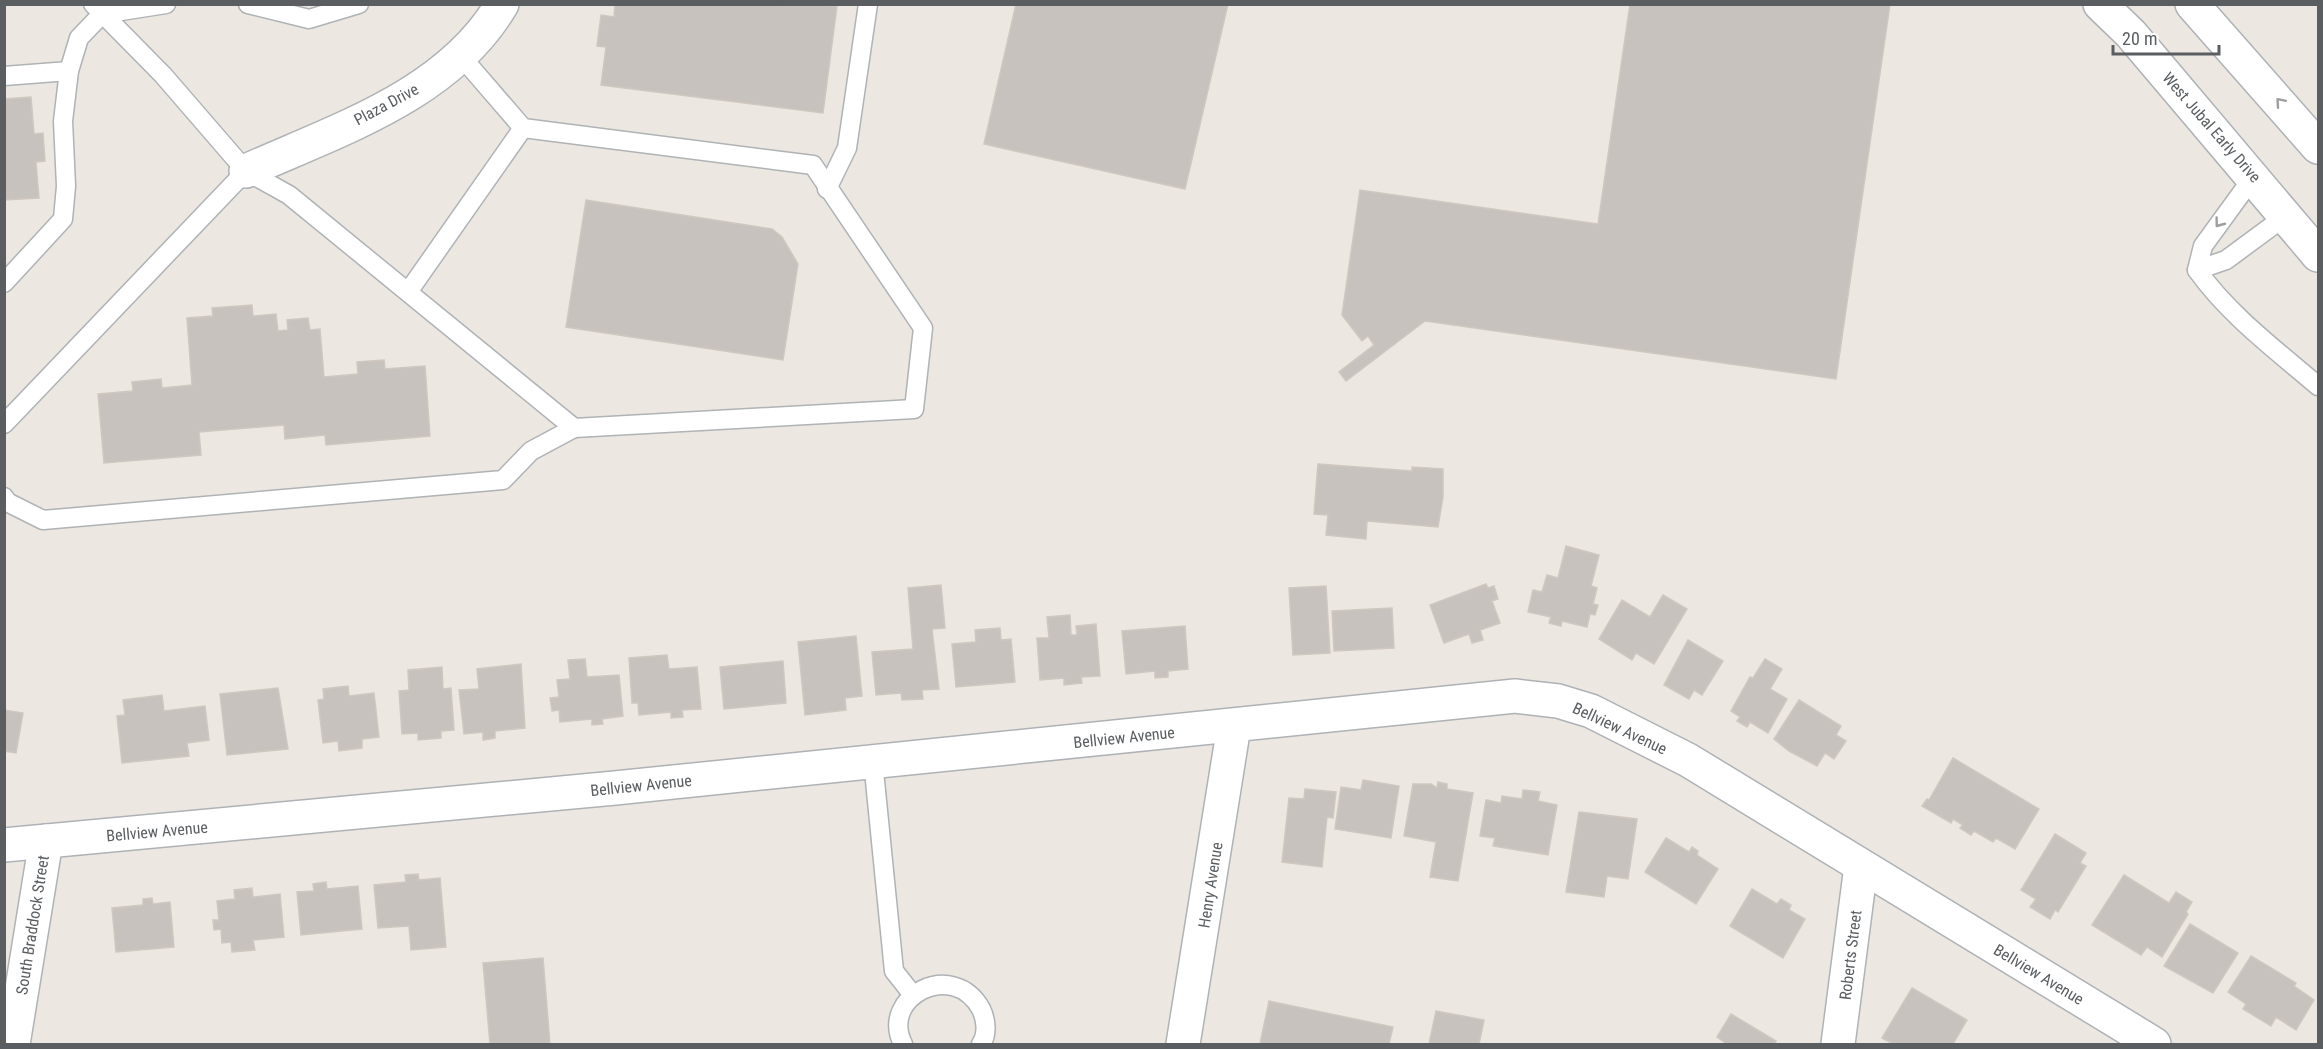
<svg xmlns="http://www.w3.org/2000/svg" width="2323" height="1049" viewBox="0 0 2323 1049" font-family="'Roboto Condensed',sans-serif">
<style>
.building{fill:#c7c2bd;stroke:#d0c8c0;stroke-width:1.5}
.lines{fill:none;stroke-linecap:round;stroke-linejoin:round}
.lane-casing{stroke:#afb3b6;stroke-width:21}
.street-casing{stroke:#afb3b6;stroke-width:36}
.secondary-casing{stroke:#aeb2b6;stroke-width:36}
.lane{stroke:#fff;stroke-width:18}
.street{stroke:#fff;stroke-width:33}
.secondary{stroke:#fff;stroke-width:33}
.oneway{stroke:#9c9ea0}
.labels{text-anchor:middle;stroke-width:4.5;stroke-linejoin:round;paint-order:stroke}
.street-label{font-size:16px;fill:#5a5e61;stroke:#fff}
</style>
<rect width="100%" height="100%" fill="#ece7e1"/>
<g class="building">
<polygon points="615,4 837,6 823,113 601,85 606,47 597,46 601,15 614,17"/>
<polygon points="1016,4 1228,4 1185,189 984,144"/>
<polygon points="1630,4 1890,4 1836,379 1425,321 1346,381 1339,372 1374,345 1368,336 1362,341 1342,315 1360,190 1598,224"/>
<polygon points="31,97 34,134 43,133 45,161 36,162 39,198 4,200 4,99"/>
<polygon points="586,200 772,229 782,237 798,264 783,360 566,327"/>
<polygon points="252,305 253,316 276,314 278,331 288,330 287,320 308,318 310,330 320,329 324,377 358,374 357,362 384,360 385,369 425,366 430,436 326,445 325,435 285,439 284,425 199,432 201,455 104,463 98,394 133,391 132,382 161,379 162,388 192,385 187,318 213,316 212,308"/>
<polygon points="1318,464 1412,471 1412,467 1443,469 1443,497 1438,527 1367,521 1366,539 1326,535 1328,515 1314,514"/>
<polygon points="1566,546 1599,555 1591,586 1597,588 1593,604 1598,605 1595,615 1590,614 1587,627 1562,621 1561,626 1549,623 1551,617 1528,612 1533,590 1542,592 1547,575 1558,578"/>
<polygon points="1486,584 1488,588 1494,586 1498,599 1492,601 1500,623 1480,630 1483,640 1472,643 1469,634 1444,643 1430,605"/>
<polygon points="941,585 945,628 932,629 939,689 922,690 923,699 902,700 901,693 876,695 872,652 913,649 908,588"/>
<polygon points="1326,586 1330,653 1293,655 1289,588"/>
<polygon points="1663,595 1687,609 1654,664 1636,653 1632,660 1599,639 1622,600 1650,617"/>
<polygon points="1392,608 1394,648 1334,651 1332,611"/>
<polygon points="1070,615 1071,635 1077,635 1076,626 1096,624 1100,676 1081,677 1082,683 1064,685 1064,678 1040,680 1037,638 1049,638 1047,617"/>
<polygon points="1185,626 1188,669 1168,671 1168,677 1155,678 1155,671 1126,674 1122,631"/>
<polygon points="1000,628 1001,640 1011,639 1015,682 956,687 952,644 976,642 975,630"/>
<polygon points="856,636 862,696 845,698 846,710 805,715 798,642"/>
<polygon points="1688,640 1723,661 1702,695 1694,690 1689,699 1664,685"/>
<polygon points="667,655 669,669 697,667 701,709 682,710 683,717 671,718 671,712 639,715 638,703 632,703 629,658"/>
<polygon points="585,659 587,677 619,675 623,716 602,719 603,724 592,725 592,719 560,722 559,710 552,711 550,698 559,697 557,680 570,679 568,660"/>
<polygon points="1765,659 1782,669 1770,689 1787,699 1768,733 1750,722 1747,727 1737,721 1740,717 1731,711 1750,677 1753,678"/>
<polygon points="783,661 786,703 724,709 720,667"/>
<polygon points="521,664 525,728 495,731 495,738 483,740 483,732 464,734 459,690 479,689 477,669"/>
<polygon points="442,667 443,689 451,688 454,730 441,731 441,738 418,740 418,733 402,734 399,691 409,690 408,670"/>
<polygon points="348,686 349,696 374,693 379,737 362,739 362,748 339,751 338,741 323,743 318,700 324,699 323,689"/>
<polygon points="278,688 288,749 227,755 220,694"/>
<polygon points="162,695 164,711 205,706 209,740 187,743 189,756 122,763 117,716 125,715 123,700"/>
<polygon points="1799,700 1841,726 1836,735 1846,741 1834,759 1825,753 1817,766 1789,751 1774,739"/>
<polygon points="4,710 23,713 16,753 4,751"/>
<polygon points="1953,758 2039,809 2015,849 1996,838 1993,842 1974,831 1971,835 1960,828 1963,825 1953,819 1951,823 1922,806 1927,799 1929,800"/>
<polygon points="1363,780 1399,786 1391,838 1335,829 1341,787 1361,790"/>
<polygon points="1438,782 1447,784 1447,789 1473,793 1458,881 1430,877 1436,842 1404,836 1413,784 1431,784 1437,788"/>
<polygon points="1305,789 1336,792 1333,818 1327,817 1322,867 1282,862 1289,798 1304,799"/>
<polygon points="1523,790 1540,792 1538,801 1557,805 1548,855 1493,846 1495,838 1480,836 1486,800 1501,803 1502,796 1522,799"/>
<polygon points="1579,812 1637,819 1628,879 1607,876 1604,897 1566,892"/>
<polygon points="2055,834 2086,853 2080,863 2086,866 2058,912 2055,910 2050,919 2030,907 2036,899 2021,890"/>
<polygon points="1666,838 1689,852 1692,847 1698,851 1697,855 1718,869 1696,904 1645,872"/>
<polygon points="418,874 419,880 440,878 446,947 411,950 409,926 378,928 374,885 406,882 405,875"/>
<polygon points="2124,875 2169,903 2176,892 2192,902 2186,912 2188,914 2162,957 2147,947 2141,955 2092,925"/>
<polygon points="326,882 327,889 358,886 362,929 301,935 297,892 314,891 313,884"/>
<polygon points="252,888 253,897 280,894 284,937 253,940 255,950 232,952 231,942 222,943 221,929 214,930 213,920 219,920 217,901 235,899 234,890"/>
<polygon points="1752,889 1777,904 1781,899 1791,905 1789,910 1805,919 1783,958 1730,926"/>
<polygon points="152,898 153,904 170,902 174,947 116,952 112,908 143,905 143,899"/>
<polygon points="2190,924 2238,953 2213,993 2164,966"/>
<polygon points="2251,956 2296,983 2294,986 2314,1000 2296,1030 2276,1017 2271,1026 2243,1009 2246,1004 2228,992"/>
<polygon points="543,958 550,1044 490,1044 483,963"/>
<polygon points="1912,988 1967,1020 1953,1044 1893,1044 1882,1038"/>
<polygon points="1269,1001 1393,1027 1389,1044 1260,1044"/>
<polygon points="1436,1011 1484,1020 1479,1044 1429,1044"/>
<polygon points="1731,1014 1776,1041 1774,1044 1727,1044 1717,1037"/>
</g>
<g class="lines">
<defs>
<g id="lane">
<polyline points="93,4 163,75 246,171 289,195 574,428 914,409 923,328 813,165 523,128 460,55"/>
<polyline points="248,4 309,19 359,4"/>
<polyline points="4,76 69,71"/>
<polyline points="2254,176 2203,246 2197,270 2226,260 2287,215"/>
<polyline points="827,189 847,148 868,4"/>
<path d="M2197,270C2229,315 2276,350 2318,386"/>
<polyline points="4,283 63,219 66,186 63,121 69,71 79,38 102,14 166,4"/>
<polyline points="408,292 523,128"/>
<polyline points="4,424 246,171"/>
<polyline points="4,497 7,502 43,520 503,480 531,451 574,428"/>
<polyline points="873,761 894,971 913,995"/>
<path d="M903,1044C879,997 953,958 981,1009C986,1019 988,1034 981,1044"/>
</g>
<g id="street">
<path d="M246,171C337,130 449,95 502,4"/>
<polyline points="13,1044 46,841"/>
<polyline points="1183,1044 1234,726"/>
<polyline points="1838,1044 1861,866"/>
</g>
<g id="secondary">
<polyline points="2100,4 2131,34 2318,255"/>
<polyline points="2192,4 2318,147"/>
<polyline points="4,845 615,788 1515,696 1558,701 1591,711 1688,760 2154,1044"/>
</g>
</defs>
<use href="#lane" class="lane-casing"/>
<use href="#street" class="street-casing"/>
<use href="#secondary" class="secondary-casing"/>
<use href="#lane" class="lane"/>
<use href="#street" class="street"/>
<use href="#secondary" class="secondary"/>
</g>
<defs><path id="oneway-chevron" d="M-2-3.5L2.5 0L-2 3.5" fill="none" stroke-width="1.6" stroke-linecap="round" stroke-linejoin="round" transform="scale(1.5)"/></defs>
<g class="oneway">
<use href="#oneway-chevron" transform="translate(2280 102) rotate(-131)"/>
<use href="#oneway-chevron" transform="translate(2219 223) rotate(127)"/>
</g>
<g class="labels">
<g class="street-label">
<text transform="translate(386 104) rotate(-28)" y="6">Plaza Drive</text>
<text transform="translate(2212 127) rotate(49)" y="6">West Jubal Early Drive</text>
<text transform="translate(1620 728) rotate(25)" y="6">Bellview Avenue</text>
<text transform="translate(1124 737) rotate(-6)" y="6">Bellview Avenue</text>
<text transform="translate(641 785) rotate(-6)" y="6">Bellview Avenue</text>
<text transform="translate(157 831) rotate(-5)" y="6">Bellview Avenue</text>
<text transform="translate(1210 885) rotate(-81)" y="6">Henry Avenue</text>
<text transform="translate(32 925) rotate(-81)" y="6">South Braddock Street</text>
<text transform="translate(1850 955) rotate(-83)" y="6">Roberts Street</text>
<text transform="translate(2039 974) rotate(31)" y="6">Bellview Avenue</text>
</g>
</g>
<rect width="2323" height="1049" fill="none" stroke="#5a5e61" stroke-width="12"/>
<path d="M2113 45v9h106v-9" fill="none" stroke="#5a5e61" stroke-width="3"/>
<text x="2122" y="45" font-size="18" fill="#5a5e61" stroke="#ffffff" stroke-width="4.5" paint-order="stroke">20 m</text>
</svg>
